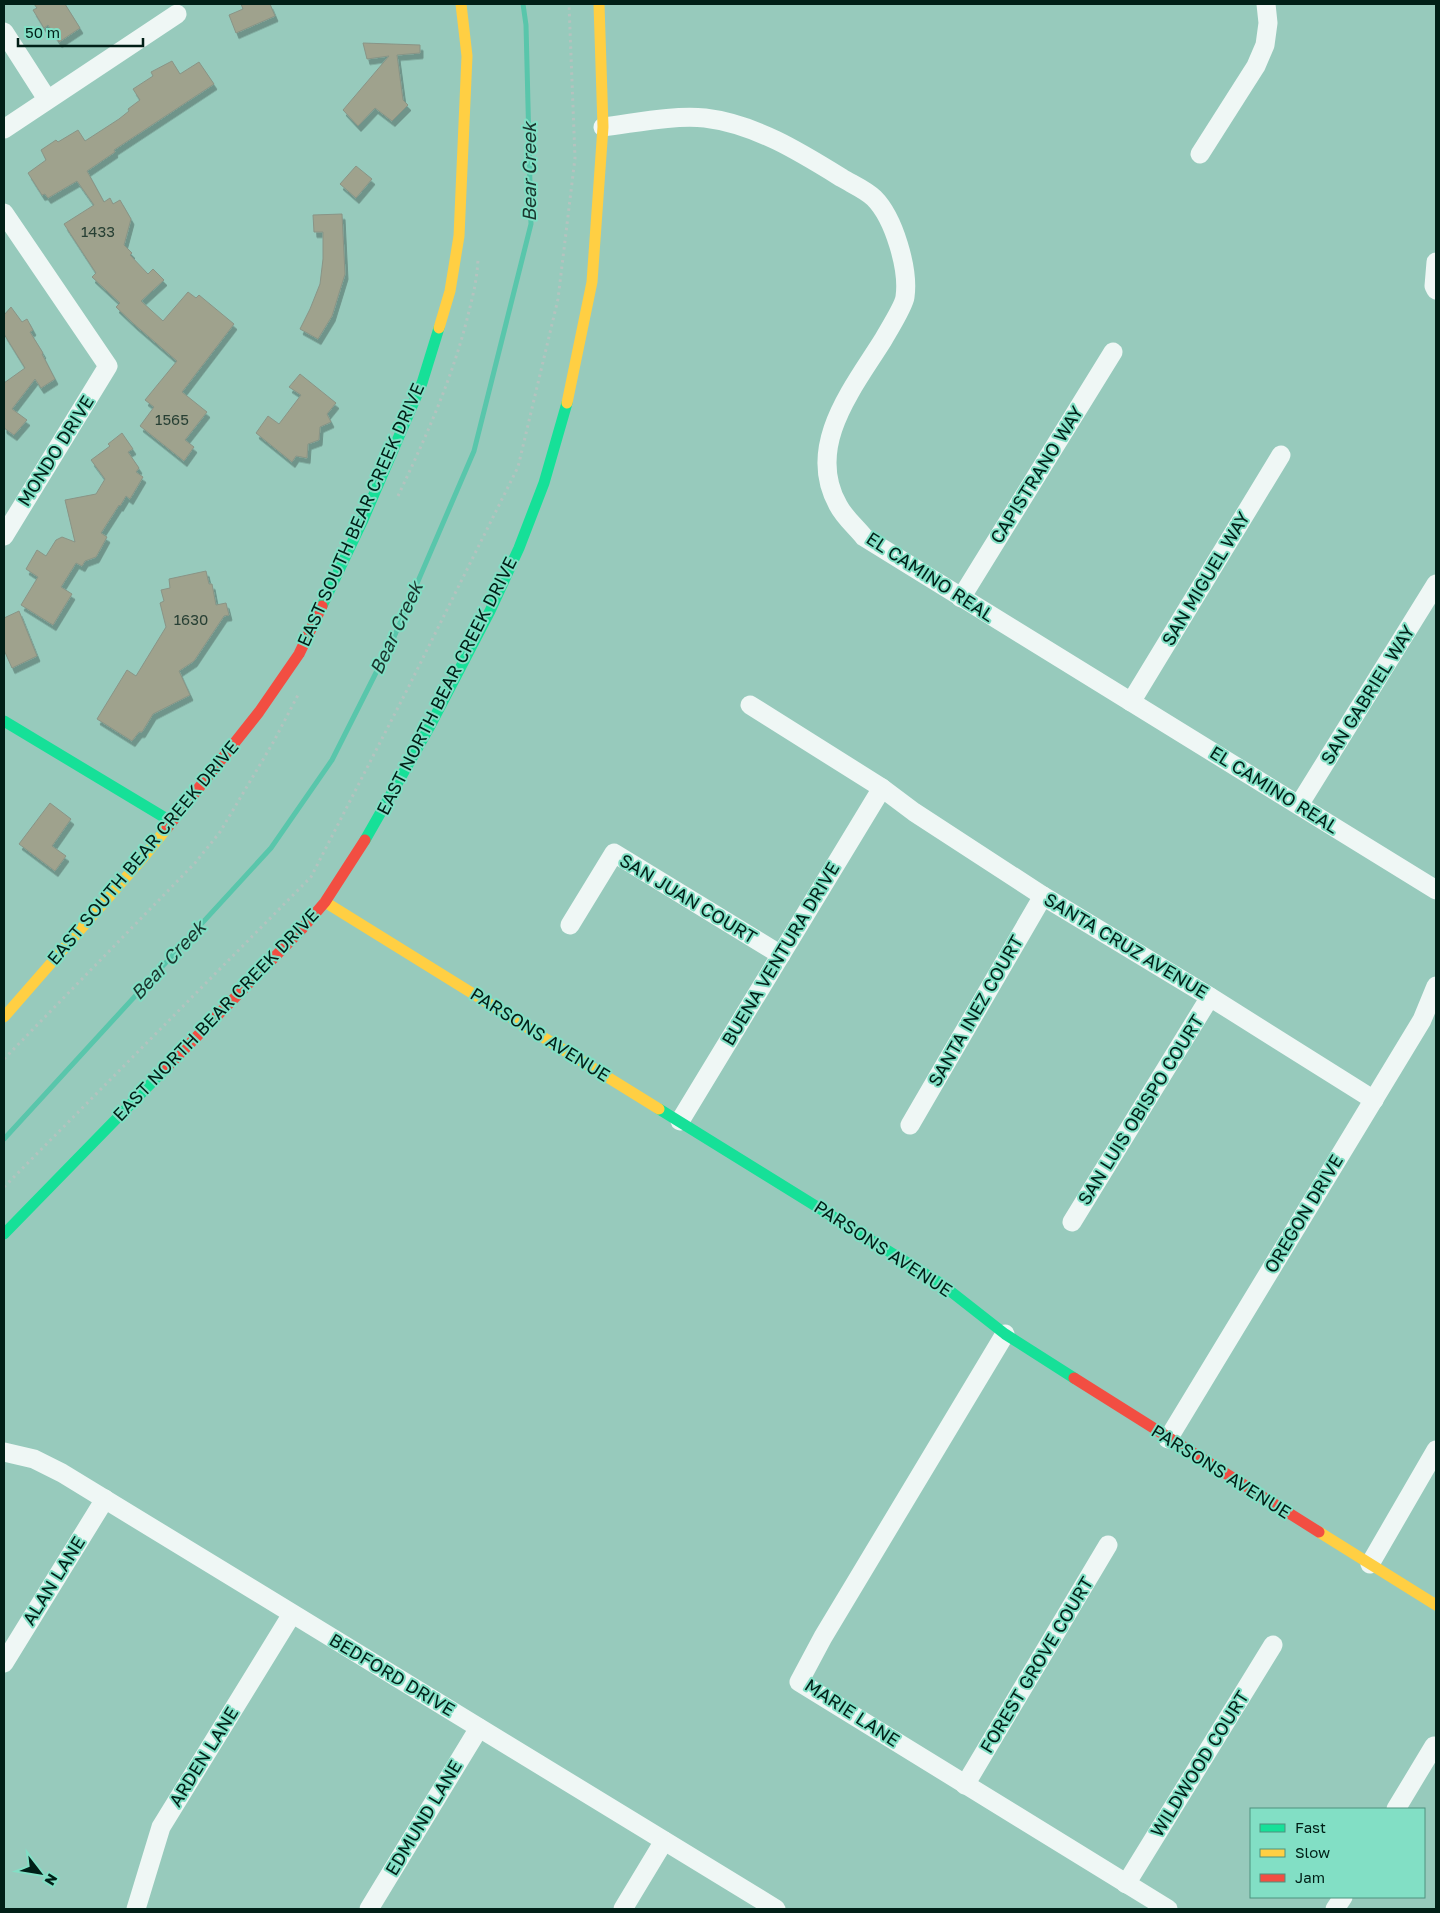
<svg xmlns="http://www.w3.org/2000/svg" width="1440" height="1913" viewBox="0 0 1440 1913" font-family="'Golos Text',sans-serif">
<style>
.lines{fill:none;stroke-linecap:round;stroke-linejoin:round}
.stream{stroke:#59c6ab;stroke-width:5}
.building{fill:#9fa28d;stroke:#899486;filter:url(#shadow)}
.path{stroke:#b4c3bf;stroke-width:3;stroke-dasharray:2.5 4;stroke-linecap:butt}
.street{stroke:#eff7f5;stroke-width:19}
.fast{stroke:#16e098;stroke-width:11}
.slow{stroke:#ffcf43;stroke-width:11}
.jam{stroke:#f24e42;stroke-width:11}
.labels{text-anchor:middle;stroke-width:4;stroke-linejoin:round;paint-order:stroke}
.number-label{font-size:15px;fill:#284034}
.street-label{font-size:18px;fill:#011f17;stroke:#82dfc5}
.water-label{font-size:19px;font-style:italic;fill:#1a362e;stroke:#82dfc5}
</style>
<defs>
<filter id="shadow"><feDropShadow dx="3" dy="5.5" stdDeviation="0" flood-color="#0004"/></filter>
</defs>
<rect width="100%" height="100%" fill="#97cabc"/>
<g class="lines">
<polyline class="stream" points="4,1139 271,848 332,760 394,637 474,451 531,224 526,25 523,4"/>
</g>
<g class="building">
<polygon points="34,4 65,4 80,28 59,42 48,25 44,28 33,10 37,8"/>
<polygon points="241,4 270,4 275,16 236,33 229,15 243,9"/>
<polygon points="363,43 420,45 420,53 397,55 403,100 408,105 392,121 375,108 358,126 343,110 389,56 367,59"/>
<polygon points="172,61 180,74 199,62 214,84 114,150 115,152 87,171 104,202 110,198 113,204 120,200 131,219 124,245 132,253 130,255 148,274 153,269 164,280 141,301 163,321 188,292 196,298 199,295 234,324 182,392 207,412 185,440 194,447 184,461 140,426 154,407 145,400 177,361 134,324 116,307 120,303 92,277 96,273 64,224 94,205 77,181 48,198 45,194 42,195 28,173 46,160 41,150 56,140 58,142 78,130 85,141 119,119 129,111 128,109 140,100 133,89 153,76 151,72"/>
<polygon points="356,166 372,179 356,198 340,184"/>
<polygon points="342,214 345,274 332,316 318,339 300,329 310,309 320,284 323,259 323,232 314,232 313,215"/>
<polygon points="11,307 22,322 27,319 33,330 30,332 43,353 42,354 55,379 41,388 35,379 12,409 27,420 14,435 4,428 4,383 25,368 4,334 4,315"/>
<polygon points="300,374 336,403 327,414 331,422 320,427 319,440 308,444 307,458 296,456 292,462 256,433 268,416 279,424 301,395 289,387"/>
<polygon points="122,433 133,449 128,452 139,468 136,472 143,477 130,499 126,496 120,506 119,505 101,533 107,537 96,557 85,561 82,566 76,563 61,587 72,594 53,625 21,605 38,577 26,569 37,550 46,556 56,540 62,537 75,542 65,500 96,494 105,479 91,460 110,446 108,444"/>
<polygon points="206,571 209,584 212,584 216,605 226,603 229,615 224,616 194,661 179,671 190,695 153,714 142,732 139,732 132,741 97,719 127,670 136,676 166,627 160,603 164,601 161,590 170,588 169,579"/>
<polygon points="19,611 37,656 12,668 4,650 4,618"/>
<polygon points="50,803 71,819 52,846 66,856 55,871 19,844"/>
</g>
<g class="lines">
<g class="path">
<path d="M398,496C424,441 449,386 465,327C471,303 477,283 478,259"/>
<polyline points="4,1059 195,863 220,832 274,741 299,693"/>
<polyline points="4,1187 311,877 407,690 518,467 558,299 575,158 569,4"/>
</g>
<g class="street">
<polyline points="4,32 47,99"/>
<path d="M603,127C636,123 672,115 705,118C755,124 800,152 842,178C852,184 866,190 874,198C894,218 909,269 905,297C904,306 888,331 883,340C853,388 805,446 838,505C844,517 856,527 864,537L1436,890"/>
<polyline points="4,129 177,14"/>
<polyline points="1200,154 1256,66 1265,45 1268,23 1266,4"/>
<polyline points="4,213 108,366 4,536"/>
<polyline points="1436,262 1434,286 1436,290"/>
<polyline points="961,598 1113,352"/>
<polyline points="1131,702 1281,455"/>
<polyline points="750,705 882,788 914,812 1043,896 1210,997 1374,1100"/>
<polyline points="1299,805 1436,584"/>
<polyline points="570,925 614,853 781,955"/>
<polyline points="680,1121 882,788"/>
<polyline points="910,1125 1043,896"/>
<polyline points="1072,1222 1210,997"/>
<polyline points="1005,1334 823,1637 799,1682 1168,1909"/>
<polyline points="1168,1439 1422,1020 1436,986"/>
<polyline points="4,1452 34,1459 62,1473 776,1909"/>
<polyline points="1370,1564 1436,1450"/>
<polyline points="4,1663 105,1499"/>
<polyline points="965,1785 1108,1545"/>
<polyline points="1396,1809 1434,1746"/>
<polyline points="1126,1884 1273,1645"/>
<polyline points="136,1909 161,1827 292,1614"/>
<polyline points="369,1909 479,1728"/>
<polyline points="623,1909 664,1841"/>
<polyline points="1335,1909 1343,1897"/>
</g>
<g class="fast">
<polyline points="322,606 362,522 422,383 439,328"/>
<polyline points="4,721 172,822"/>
<polyline points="365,840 430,726 490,611 519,548 544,483 567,403"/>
<polyline points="659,1109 940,1283 1005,1334 1074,1378"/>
<polyline points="4,1234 165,1069"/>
</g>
<g class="slow">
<polyline points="439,328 450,291 459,236 467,56 461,4"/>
<polyline points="567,403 592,282 603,127 599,4"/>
<polyline points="325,902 659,1109"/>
<polyline points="4,1017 142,859 167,828"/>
<polyline points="1319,1532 1436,1605"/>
</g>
<g class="jam">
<polyline points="167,828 259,712 299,654 322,606"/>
<polyline points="165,1069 302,929 325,902 365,840"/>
<polyline points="1074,1378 1319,1532"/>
</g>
</g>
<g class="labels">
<g class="number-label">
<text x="98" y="237">1433</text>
<text x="172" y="425">1565</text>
<text x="191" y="625">1630</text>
</g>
<g class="street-label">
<text transform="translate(56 451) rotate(-58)" y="6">MONDO DRIVE</text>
<text transform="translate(1037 475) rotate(-58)" y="6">CAPISTRANO WAY</text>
<text transform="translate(361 515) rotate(-66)" y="6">EAST SOUTH BEAR CREEK DRIVE</text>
<text transform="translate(930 577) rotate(33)" y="6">EL CAMINO REAL</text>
<text transform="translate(1206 579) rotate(-59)" y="6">SAN MIGUEL WAY</text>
<text transform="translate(447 686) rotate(-63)" y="6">EAST NORTH BEAR CREEK DRIVE</text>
<text transform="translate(1368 695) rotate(-58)" y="6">SAN GABRIEL WAY</text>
<text transform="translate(1274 790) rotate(32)" y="6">EL CAMINO REAL</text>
<text transform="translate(143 853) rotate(-50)" y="6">EAST SOUTH BEAR CREEK DRIVE</text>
<text transform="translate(688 899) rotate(31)" y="6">SAN JUAN COURT</text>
<text transform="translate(1126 946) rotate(31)" y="6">SANTA CRUZ AVENUE</text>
<text transform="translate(781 954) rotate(-59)" y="6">BUENA VENTURA DRIVE</text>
<text transform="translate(976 1011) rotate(-60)" y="6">SANTA INEZ COURT</text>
<text transform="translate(216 1015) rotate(-46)" y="6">EAST NORTH BEAR CREEK DRIVE</text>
<text transform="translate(540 1035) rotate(32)" y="6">PARSONS AVENUE</text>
<text transform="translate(1141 1110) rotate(-58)" y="6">SAN LUIS OBISPO COURT</text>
<text transform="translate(1304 1214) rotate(-59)" y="6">OREGON DRIVE</text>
<text transform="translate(883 1249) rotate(33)" y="6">PARSONS AVENUE</text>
<text transform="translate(1221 1472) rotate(32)" y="6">PARSONS AVENUE</text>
<text transform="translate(54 1581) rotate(-58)" y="6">ALAN LANE</text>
<text transform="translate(1037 1665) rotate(-59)" y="6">FOREST GROVE COURT</text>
<text transform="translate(392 1675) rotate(31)" y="6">BEDFORD DRIVE</text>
<text transform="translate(852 1713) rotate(33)" y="6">MARIE LANE</text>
<text transform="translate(204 1757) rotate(-58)" y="6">ARDEN LANE</text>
<text transform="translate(1200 1764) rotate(-58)" y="6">WILDWOOD COURT</text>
<text transform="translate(424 1818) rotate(-59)" y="6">EDMUND LANE</text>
</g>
<g class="water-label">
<text transform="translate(529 172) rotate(-90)" y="7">Bear Creek</text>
<text transform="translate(396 628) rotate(-65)" y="7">Bear Creek</text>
<text transform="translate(168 960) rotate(-47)" y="7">Bear Creek</text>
</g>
</g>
<rect width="1440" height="1913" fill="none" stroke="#011f17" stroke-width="10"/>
<rect x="1250" y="1808" width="175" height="90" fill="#82dfc5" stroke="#4e927f"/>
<rect x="1260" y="1824" width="25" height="8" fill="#16e098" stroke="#4e927f"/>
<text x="1295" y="1833" font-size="15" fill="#011f17">Fast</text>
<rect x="1260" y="1849" width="25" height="8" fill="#ffcf43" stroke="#4e927f"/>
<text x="1295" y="1858" font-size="15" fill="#011f17">Slow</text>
<rect x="1260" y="1874" width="25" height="8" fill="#f24e42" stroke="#4e927f"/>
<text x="1295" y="1883" font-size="15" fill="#011f17">Jam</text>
<g transform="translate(40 1873) rotate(121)" stroke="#82dfc5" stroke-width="4" paint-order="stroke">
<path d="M0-4L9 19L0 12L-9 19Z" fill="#011f17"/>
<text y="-8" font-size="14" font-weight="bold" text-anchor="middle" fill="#011f17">N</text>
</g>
<path d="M18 38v8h125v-8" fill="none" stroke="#011f17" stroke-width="2.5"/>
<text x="25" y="38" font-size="15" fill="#011f17" stroke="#82dfc5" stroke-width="4" paint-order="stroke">50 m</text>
</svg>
